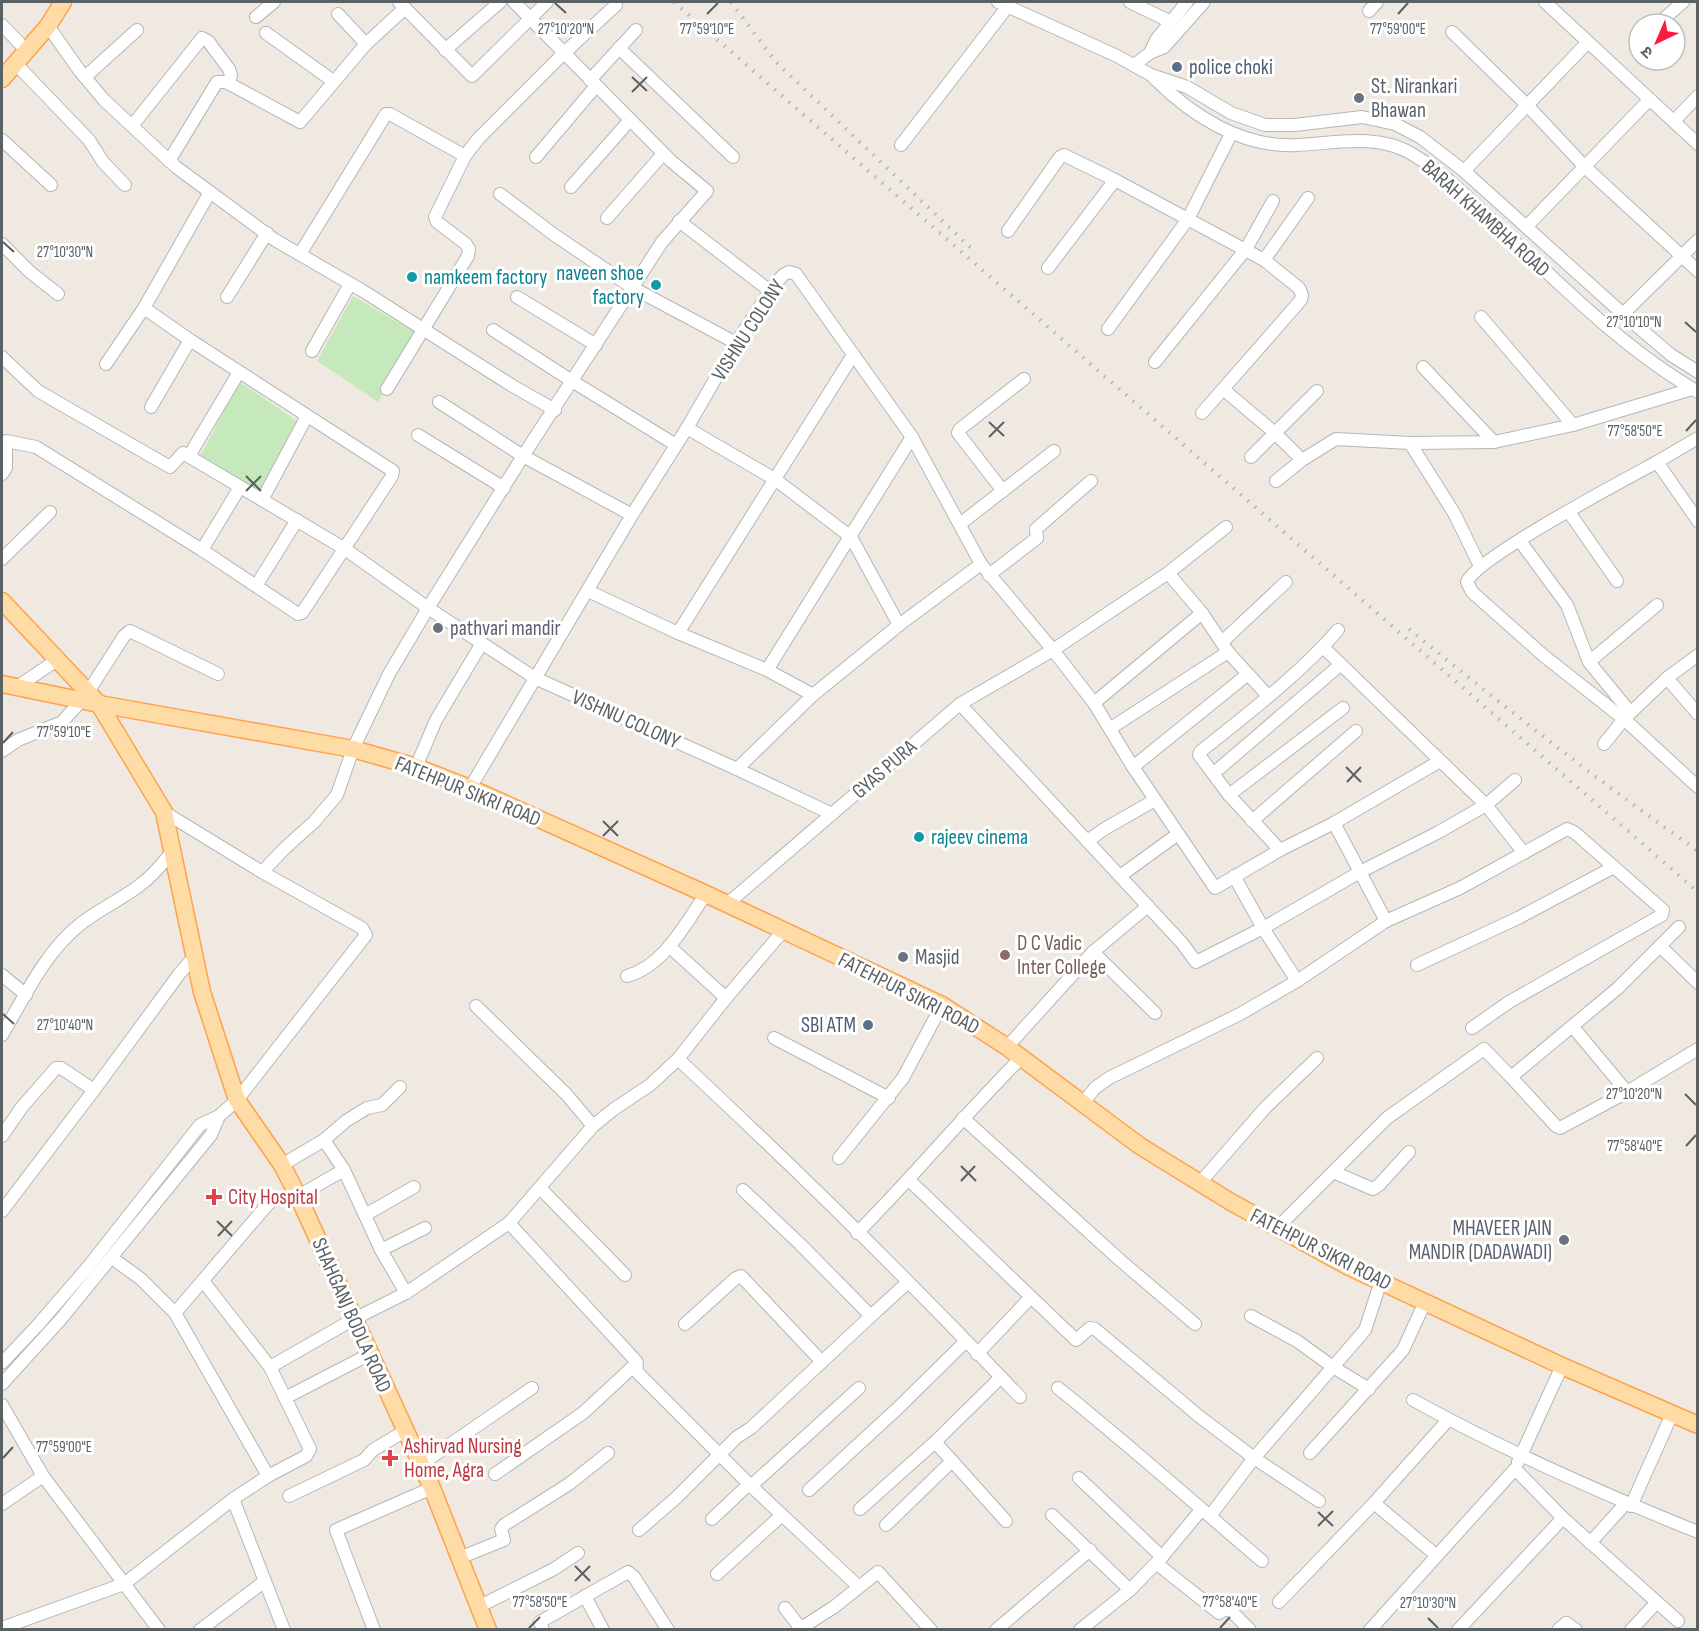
<svg xmlns="http://www.w3.org/2000/svg" width="1699" height="1631" viewBox="0 0 1699 1631" font-family="'Sofia Sans Condensed','Noto Sans Devanagari',sans-serif">
<style>
.green{fill:#c6e9bb}
.lines{fill:none;stroke-linecap:round;stroke-linejoin:round}
.minor-casing{stroke:#b3b7ba;stroke-width:14}
.major-casing{stroke:#fea24b;stroke-width:19}
.minor{stroke:#fff;stroke-width:12}
.major{stroke:#ffdca6;stroke-width:16}
.rail{stroke:#b2b3b4;stroke-width:4;stroke-dasharray:1.5 8;stroke-linecap:butt}
.ticks{fill:none;stroke:#5a6164;stroke-width:2}
.service-dot{fill:#5c6f8a;stroke:#fff;stroke-width:2}
.worship-dot{fill:#6b7280;stroke:#fff;stroke-width:2}
.culture-dot{fill:#0f9aa8;stroke:#fff;stroke-width:2}
.education-dot{fill:#8d6e63;stroke:#fff;stroke-width:2}
.health-dot{fill:#e0444e;stroke:#fff;stroke-width:2}
.labels{text-anchor:middle;stroke-width:6;stroke-linejoin:round;paint-order:stroke}
.service-label{font-size:21px;fill:#4e5e75;stroke:#fff;text-anchor:start}
.worship-label{font-size:21px;fill:#5b616d;stroke:#fff;text-anchor:start}
.street-label{font-size:21px;fill:#5a6164;stroke:#fff}
.culture-label{font-size:21px;fill:#0d838f;stroke:#fff;text-anchor:start}
.education-label{font-size:21px;fill:#785e54;stroke:#fff;text-anchor:start}
.health-label{font-size:21px;fill:#be3a42;stroke:#fff;text-anchor:start}
.ticks-label{font-size:15px;text-anchor:middle;fill:#5a6164;stroke:#fff;stroke-width:6;stroke-linejoin:round;paint-order:stroke}
</style>
<rect width="100%" height="100%" fill="#efe9e2"/>
<g class="green">
<polygon points="353,296 418,334 378,402 317,361"/>
<polygon points="240,382 307,428 270,496 199,458"/>
</g>
<g class="lines">
<defs>
<g id="minor">
<polyline points="399,2 472,76 547,2"/>
<polyline points="998,2 1117,56 1151,75 1187,87 1231,113 1265,125 1295,125 1362,117 1395,124 1420,137 1464,171 1623,314 1671,355 1698,372"/>
<polyline points="1130,2 1169,21"/>
<polyline points="1545,2 1698,144"/>
<polyline points="1369,11 1377,2"/>
<polyline points="338,14 366,44"/>
<polyline points="256,17 274,2"/>
<polyline points="1658,24 1683,2"/>
<polyline points="2,25 27,51"/>
<polyline points="48,26 79,70 104,100 176,167 275,240 363,291 511,385 555,410"/>
<polyline points="1452,32 1528,106 1584,166 1698,271"/>
<polyline points="266,33 333,81"/>
<polyline points="619,48 733,157"/>
<polyline points="445,50 500,2"/>
<polyline points="1150,53 1156,40 1187,2"/>
<polyline points="16,64 89,140 103,162 125,185"/>
<polyline points="1134,65 1150,53 1164,47 1204,2"/>
<polyline points="85,77 137,30"/>
<path d="M1154,78C1191,115 1241,148 1297,145C1335,143 1378,133 1412,154C1446,174 1474,203 1502,230C1563,287 1625,350 1698,392"/>
<polyline points="590,80 636,30"/>
<polyline points="1674,121 1698,96"/>
<polyline points="132,126 202,38 208,41 229,69 231,75 229,84"/>
<polyline points="2,140 51,185"/>
<polyline points="901,145 1008,6"/>
<polyline points="536,157 596,86"/>
<polyline points="169,161 217,82 226,82 300,122 366,44 405,8"/>
<polyline points="1464,171 1588,42"/>
<polyline points="571,187 630,120"/>
<polyline points="500,194 553,234 633,288 736,343"/>
<polyline points="607,218 663,154"/>
<polyline points="679,221 770,291"/>
<polyline points="1526,227 1649,100"/>
<polyline points="1008,231 1060,157 1064,155 1115,180 1264,260 1299,288 1302,295 1301,300 1202,413"/>
<polyline points="2,244 30,272 58,294"/>
<polyline points="300,254 386,114 390,114 465,156"/>
<polyline points="1264,260 1308,198"/>
<polyline points="1048,268 1115,180"/>
<polyline points="227,297 267,233"/>
<polyline points="517,297 596,345"/>
<polyline points="1623,314 1698,240"/>
<polyline points="1481,317 1573,425"/>
<polyline points="1108,329 1188,219 1231,134"/>
<polyline points="493,330 572,381 676,445"/>
<polyline points="312,351 350,284"/>
<polyline points="2,357 38,391 170,467 183,453 345,549 428,608 535,678 737,769 832,814"/>
<polyline points="1155,362 1246,249 1273,201"/>
<polyline points="106,364 144,308 210,192"/>
<polyline points="1423,367 1494,442"/>
<polyline points="387,389 468,256 469,249 466,244 437,222 435,217 465,156 478,139 564,53 616,5"/>
<polyline points="1224,390 1275,433 1302,460"/>
<polyline points="439,402 523,456 632,515"/>
<polyline points="151,407 190,340"/>
<polyline points="687,428 776,480 851,537 899,625"/>
<polyline points="418,435 504,488"/>
<polyline points="1698,438 1657,462 1698,521"/>
<polyline points="1410,443 1454,513 1480,566"/>
<polyline points="189,456 239,372"/>
<polyline points="1251,457 1317,391"/>
<polyline points="2,474 6,468 6,441 36,447 202,550 298,614 302,613 392,476 393,471 190,340 144,308"/>
<polyline points="1276,481 1302,460 1336,439 1410,443 1494,442 1573,425 1692,389"/>
<polyline points="1003,491 958,433 960,429 1024,379"/>
<polyline points="262,500 307,416"/>
<polyline points="1569,512 1617,581"/>
<polyline points="960,524 1054,451"/>
<polyline points="1520,541 1567,605 1589,662 1630,712"/>
<polyline points="202,550 240,487"/>
<polyline points="2,559 50,512"/>
<polyline points="1168,573 1202,613 1228,652 1268,696"/>
<polyline points="989,575 1037,538 1036,529 1091,481"/>
<polyline points="256,586 297,520"/>
<polyline points="588,591 678,633 853,355"/>
<path d="M1338,630C1298,676 1247,714 1200,752L1199,755L1229,795L1280,850L1334,823L1440,761"/>
<polyline points="678,633 767,670 813,695"/>
<polyline points="1222,642 1286,582"/>
<polyline points="1323,647 1486,805 1524,853"/>
<polyline points="1698,655 1667,678 1624,719 1698,787"/>
<polyline points="1589,662 1657,605"/>
<polyline points="767,670 912,437"/>
<polyline points="1667,678 1698,714"/>
<polyline points="17,687 57,660"/>
<polyline points="88,692 124,636 130,631 218,674"/>
<polyline points="1094,703 1202,613"/>
<polyline points="960,704 1182,943 1196,962 1263,928 1360,872 1437,833 1486,805 1515,780"/>
<polyline points="1111,728 1228,652"/>
<path d="M1604,744L1624,719L1544,656L1472,592L1467,582C1476,558 1626,479 1657,462"/>
<polyline points="2,751 18,740 62,722 82,700"/>
<polyline points="416,767 436,720 482,643"/>
<polyline points="1133,767 1248,674"/>
<polyline points="737,769 813,695 899,625 981,564"/>
<polyline points="1214,773 1340,665"/>
<polyline points="470,788 632,515 687,428 736,343 770,291 783,275 789,272 796,274 912,437 981,564 1053,650 1094,703 1133,767 1215,888 1280,850"/>
<polyline points="1229,795 1343,708"/>
<polyline points="1252,821 1356,731"/>
<polyline points="1334,823 1386,921"/>
<polyline points="1087,841 1106,828 1155,800"/>
<polyline points="262,872 285,848 314,822 337,795 353,749 389,674 428,608 523,456 662,242 707,191 671,161 514,2"/>
<polyline points="1120,876 1178,834"/>
<polyline points="1234,876 1263,928 1297,981"/>
<polyline points="726,905 960,704 1053,650 1168,573 1226,527"/>
<polyline points="669,946 726,998"/>
<polyline points="1660,946 1698,983"/>
<polyline points="1093,952 1148,906"/>
<polyline points="1417,965 1518,918 1614,867"/>
<polyline points="2,975 26,995"/>
<path d="M627,976C664,966 685,924 706,894"/>
<polyline points="476,1006 567,1095 593,1126"/>
<path d="M2,1035C24,998 44,954 78,926C97,910 121,900 140,885C153,876 162,864 172,852"/>
<polyline points="774,1038 889,1098"/>
<polyline points="1007,1047 1093,952 1155,1013"/>
<path d="M678,1059C795,1168 910,1281 1020,1397"/>
<polyline points="1511,1077 1556,1126 1560,1128 1627,1092 1573,1027"/>
<polyline points="1627,1092 1698,1049"/>
<polyline points="1083,1103 1095,1088 1109,1078 1240,1014 1297,981 1386,921 1460,888 1567,829 1574,832 1663,910 1662,915 1509,1002 1472,1028"/>
<polyline points="963,1118 1121,1261 1195,1324"/>
<polyline points="2,1136 22,1107 56,1068 61,1068 94,1090"/>
<polyline points="324,1140 346,1121 367,1108 382,1105 400,1087"/>
<polyline points="839,1158 903,1078 942,1005"/>
<polyline points="282,1165 324,1140 344,1170 381,1250 406,1293"/>
<polyline points="1333,1172 1373,1189 1379,1185 1409,1152"/>
<polyline points="909,1180 1076,1340 1090,1328 1095,1329 1200,1417 1254,1458 1319,1501"/>
<polyline points="1199,1184 1265,1108 1317,1058"/>
<polyline points="540,1188 625,1275"/>
<polyline points="2,1211 94,1090 180,973 194,957"/>
<polyline points="365,1215 414,1187"/>
<polyline points="509,1223 636,1361 637,1372 749,1484 859,1587"/>
<polyline points="1278,1227 1387,1118 1484,1049 1511,1077 1618,988 1679,927"/>
<path d="M857,1233C914,1176 965,1114 1021,1058"/>
<polyline points="381,1250 425,1228"/>
<polyline points="112,1258 141,1279 175,1313 268,1476"/>
<polyline points="175,1313 268,1204 274,1200 298,1196 344,1170"/>
<polyline points="871,1316 907,1283"/>
<polyline points="1251,1316 1297,1341 1333,1367 1369,1389"/>
<polyline points="685,1324 736,1278 741,1276 822,1362"/>
<polyline points="977,1354 1031,1297"/>
<polyline points="2,1363 37,1326 88,1267 200,1125 219,1116 237,1100 366,935 362,928 262,872 164,812"/>
<polyline points="270,1367 354,1319 406,1293 509,1223 593,1126 614,1109 650,1085 678,1059 726,998 783,931"/>
<polyline points="2,1384 61,1319 211,1135 219,1116"/>
<path d="M1058,1388C1128,1444 1194,1503 1262,1561"/>
<polyline points="285,1398 370,1354"/>
<path d="M1413,1400C1505,1451 1601,1493 1698,1532"/>
<polyline points="2,1405 43,1476 159,1630"/>
<polyline points="935,1442 1006,1521"/>
<polyline points="1310,1453 1403,1350 1425,1302"/>
<polyline points="1518,1462 1562,1366"/>
<polyline points="420,1465 532,1388"/>
<polyline points="495,1474 583,1413 637,1363"/>
<polyline points="1079,1478 1162,1557"/>
<polyline points="751,1486 859,1388"/>
<polyline points="809,1490 898,1408 965,1342"/>
<polyline points="289,1496 364,1460 373,1450 405,1431"/>
<polyline points="233,1499 284,1630"/>
<polyline points="1374,1503 1436,1555"/>
<polyline points="2,1504 43,1476"/>
<polyline points="1631,1506 1672,1414"/>
<polyline points="860,1509 935,1442 1001,1377"/>
<polyline points="1052,1515 1130,1590"/>
<polyline points="1210,1516 1254,1458 1365,1330 1381,1281"/>
<polyline points="712,1519 749,1484"/>
<polyline points="886,1525 952,1461"/>
<polyline points="639,1530 677,1497 737,1437 751,1428 871,1316 800,1244 743,1190"/>
<polyline points="1590,1543 1626,1503"/>
<polyline points="459,1558 504,1540 501,1529 504,1525 569,1484 608,1453"/>
<polyline points="1156,1563 1219,1613 1228,1608 1250,1630"/>
<polyline points="717,1574 782,1515"/>
<polyline points="585,1596 603,1630"/>
<polyline points="1279,1602 1374,1503 1448,1420"/>
<polyline points="478,1607 554,1569 578,1553"/>
<polyline points="785,1608 802,1630"/>
<polyline points="2,1628 124,1584 233,1499 268,1476 306,1456 310,1449 270,1367 203,1281"/>
<polyline points="200,1630 265,1581"/>
<polyline points="374,1630 336,1530 432,1488"/>
<polyline points="543,1630 540,1622 628,1572 634,1577 668,1630"/>
<polyline points="798,1630 834,1607 878,1572 931,1630"/>
<polyline points="996,1630 1090,1550"/>
<polyline points="1080,1630 1130,1590 1162,1557 1201,1510"/>
<polyline points="1370,1630 1515,1469 1563,1518 1678,1621"/>
<polyline points="1458,1630 1563,1518"/>
<polyline points="1558,1630 1566,1623 1576,1630"/>
<polyline points="1631,1630 1657,1602"/>
</g>
<g id="major">
<polyline points="2,79 48,26 63,2"/>
<polyline points="2,601 99,704 164,812 202,992 237,1100 282,1165 298,1196 432,1488 488,1630"/>
<polyline points="2,684 99,704 353,749 416,767 470,788 706,894 942,1005 1007,1047 1140,1146 1231,1202 1349,1267 1562,1366 1698,1425"/>
</g>
</defs>
<use href="#minor" class="minor-casing"/>
<use href="#major" class="major-casing"/>
<use href="#minor" class="minor"/>
<use href="#major" class="major"/>
<g class="rail">
<polyline points="674,2 1698,892"/>
<polyline points="731,2 775,61 976,253"/>
<path d="M1409,629C1503,706 1598,781 1698,851"/>
</g>
</g>
<path class="ticks" d="M555,3L566,13M707,14L718,3M1398,14L1408,3M632,77L647,91M632,92L647,77M3,242L14,252M1685,322L1696,332M989,422L1004,436M1686,431L1696,420M989,437L1004,422M246,476L261,491M246,491L261,476M3,743L13,732M1346,767L1361,782M1347,782L1361,767M603,821L618,836M603,836L618,821M3,1014L14,1024M1685,1094L1696,1105M1686,1146L1696,1135M961,1166L976,1181M961,1181L975,1166M217,1221L232,1236M218,1236L232,1221M3,1458L13,1447M1318,1512L1333,1526M1318,1526L1333,1511M575,1566L590,1581M575,1581L590,1566M1428,1618L1438,1628M529,1628L540,1617M1220,1628L1230,1617"/>
<g class="service-dot">
<circle cx="1177" cy="67" r="6"/>
<circle cx="868" cy="1025" r="6"/>
</g>
<g class="worship-dot">
<circle cx="1359" cy="98" r="6"/>
<circle cx="438" cy="628" r="6"/>
<circle cx="903" cy="957" r="6"/>
<circle cx="1564" cy="1240" r="6"/>
</g>
<g class="culture-dot">
<circle cx="412" cy="277" r="6"/>
<circle cx="656" cy="285" r="6"/>
<circle cx="919" cy="837" r="6"/>
</g>
<circle class="education-dot" cx="1005" cy="955" r="6"/>
<g class="health-dot">
<path d="M211 1188h6v6h6v6h-6v6h-6v-6h-6v-6h6z"/>
<path d="M387 1449h6v6h6v6h-6v6h-6v-6h-6v-6h6z"/>
</g>
<g class="labels">
<g class="service-label">
<text x="1189" y="74">police choki</text>
<text x="856" y="1032" text-anchor="end">SBI ATM</text>
</g>
<g class="worship-label">
<text x="1371" y="93">St. Nirankari<tspan x="1371" dy="24">Bhawan</tspan></text>
<text x="450" y="635">pathvari mandir</text>
<text x="915" y="964">Masjid</text>
<text x="1552" y="1235" text-anchor="end">MHAVEER JAIN<tspan x="1552" dy="24">MANDIR (DADAWADI)</tspan></text>
</g>
<g class="street-label">
<text transform="translate(1486 218) rotate(42)" y="7">BARAH KHAMBHA ROAD</text>
<text transform="translate(748 330) rotate(-57)" y="7">VISHNU COLONY</text>
<text transform="translate(626 719) rotate(24)" y="7">VISHNU COLONY</text>
<text transform="translate(884 769) rotate(-41)" y="7">GYAS PURA</text>
<text transform="translate(468 791) rotate(22)" y="7">FATEHPUR SIKRI ROAD</text>
<text transform="translate(909 993) rotate(27)" y="7">FATEHPUR SIKRI ROAD</text>
<text transform="translate(1321 1249) rotate(27)" y="7">FATEHPUR SIKRI ROAD</text>
<text transform="translate(352 1315) rotate(66)" y="7">SHAHGANJ BODLA ROAD</text>
</g>
<g class="culture-label">
<text x="644" y="280" text-anchor="end">naveen shoe<tspan x="644" dy="24">factory</tspan></text>
<text x="424" y="284">namkeem factory</text>
<text x="931" y="844">rajeev cinema</text>
</g>
<g class="education-label">
<text x="1017" y="950">D C Vadic<tspan x="1017" dy="24">Inter College</tspan></text>
</g>
<g class="health-label">
<text x="228" y="1204">City Hospital</text>
<text x="404" y="1453">Ashirvad Nursing<tspan x="404" dy="24">Home, Agra</tspan></text>
</g>
</g>
<g class="ticks-label">
<text x="566" y="34">27°10'20"N</text>
<text x="707" y="34">77°59'10"E</text>
<text x="1398" y="34">77°59'00"E</text>
<text x="65" y="257">27°10'30"N</text>
<text x="1634" y="327">27°10'10"N</text>
<text x="1635" y="436">77°58'50"E</text>
<text x="64" y="737">77°59'10"E</text>
<text x="65" y="1030">27°10'40"N</text>
<text x="1634" y="1099">27°10'20"N</text>
<text x="1635" y="1151">77°58'40"E</text>
<text x="64" y="1452">77°59'00"E</text>
<text x="540" y="1607">77°58'50"E</text>
<text x="1230" y="1607">77°58'40"E</text>
<text x="1428" y="1608">27°10'30"N</text>
</g>
<rect width="1699" height="1631" fill="none" stroke="#5a6164" stroke-width="6"/>
<g transform="translate(1657 42) rotate(224)"><circle r="28" fill="#ffffff" stroke="#bdc0c1" stroke-width="1.5"/>
<path d="M0-4.5L10 22L0 15L-10 22Z" fill="#f81e40"/>
<text y="-9" font-size="16" font-weight="bold" text-anchor="middle" fill="#5a6164">उ</text>
</g>
</svg>
